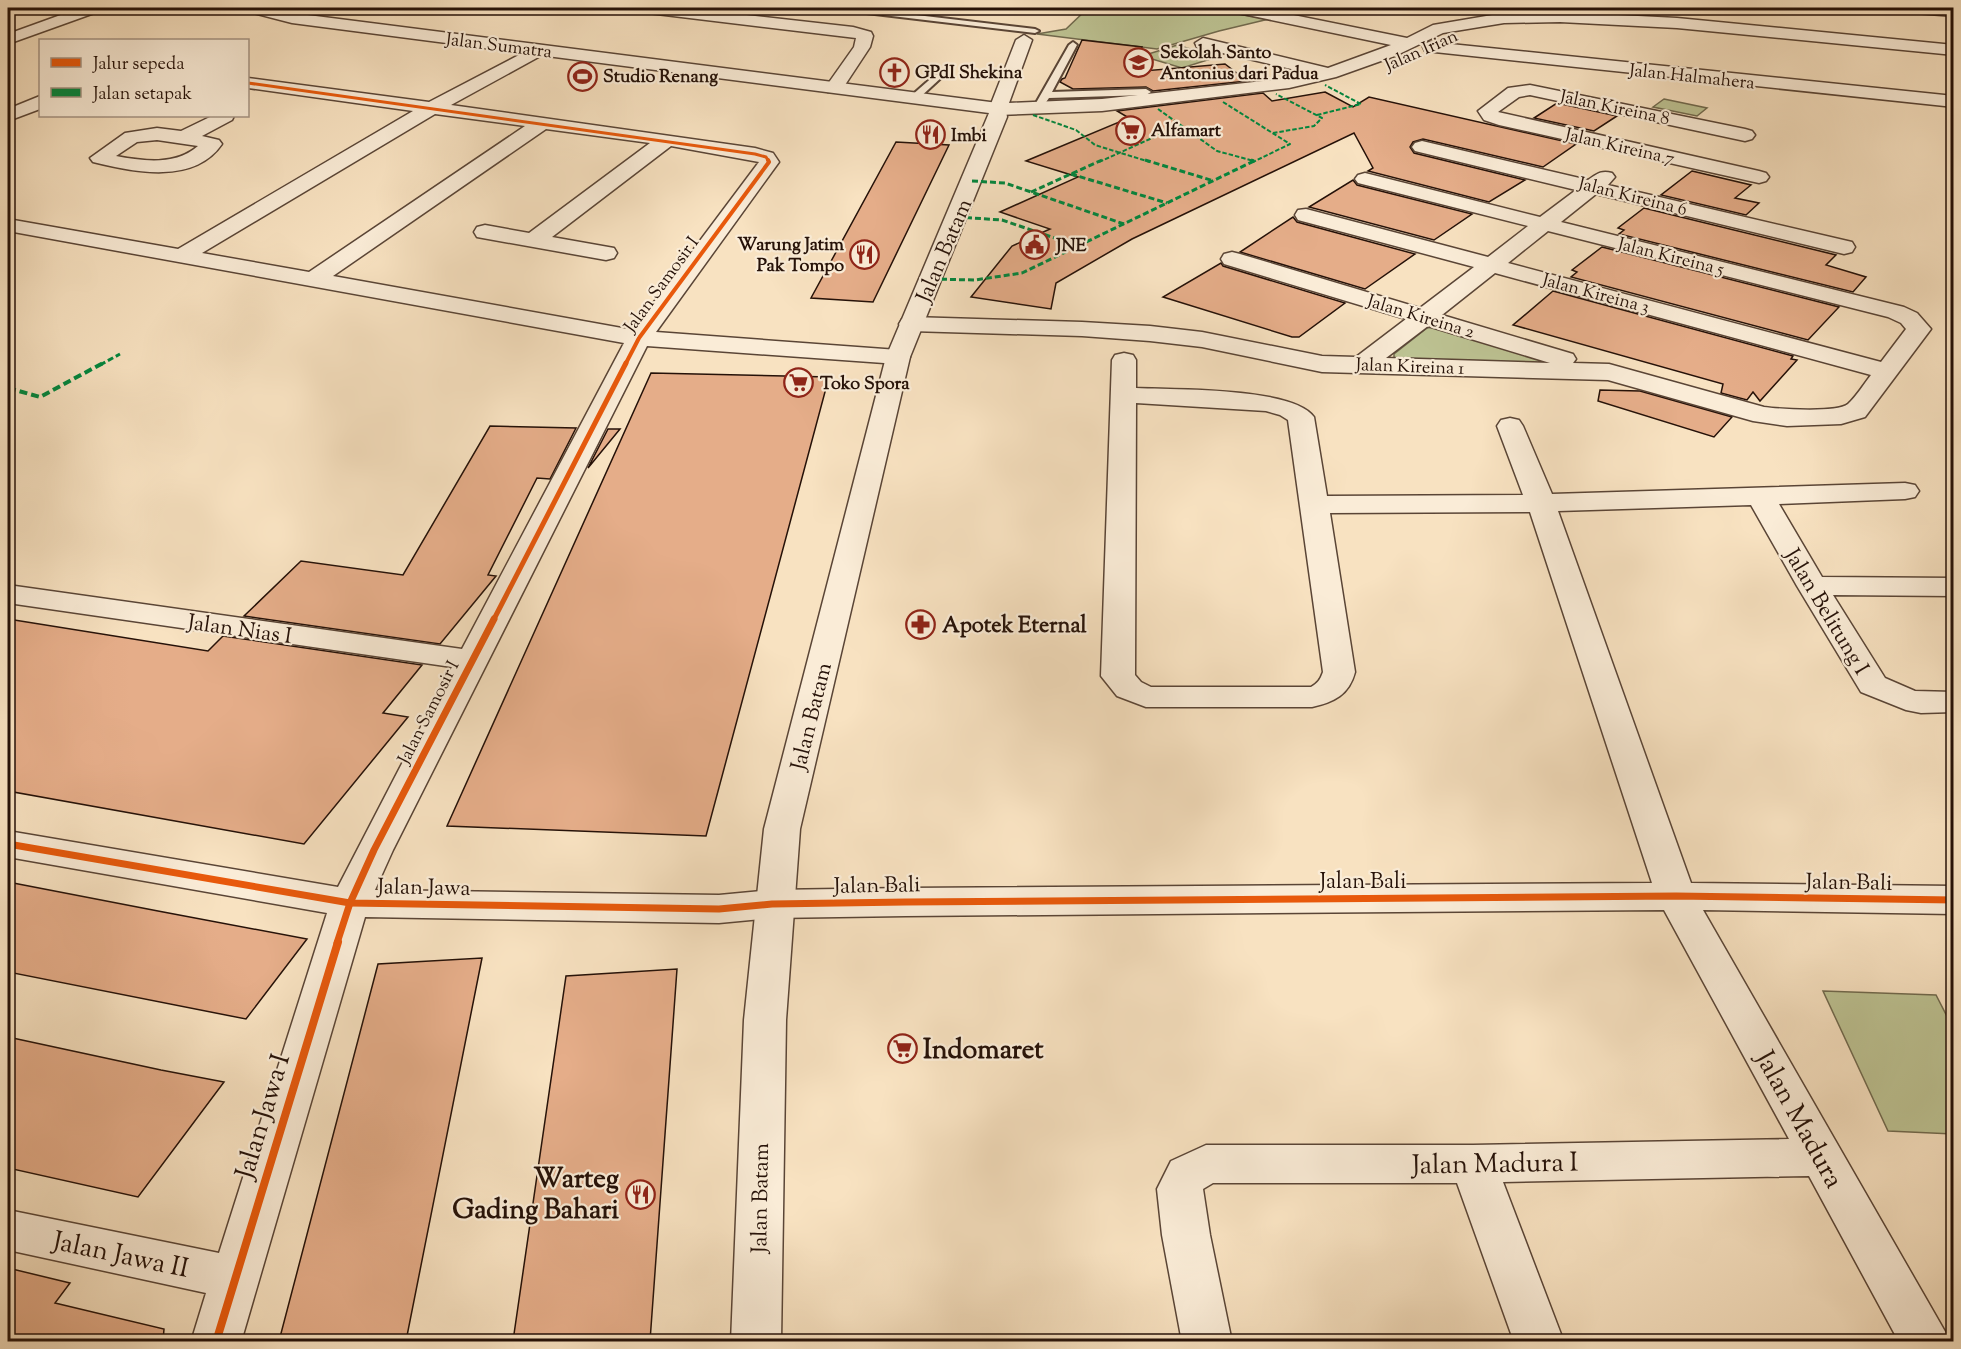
<svg xmlns="http://www.w3.org/2000/svg" width="1961" height="1349" viewBox="0 0 1961 1349" font-family="'Sorts Mill Goudy',serif">
<style>
.green{fill:#bdc393;stroke:#716a4e;stroke-width:1.5}
.building{fill:#e5ad89;stroke:#251108;stroke-width:1.5}
.lines{fill:none;stroke-linecap:round;stroke-linejoin:round}
.service-casing{stroke:#5a4536;stroke-width:4}
.minor-casing{stroke:#5a4536;stroke-width:3}
.tertiary-casing{stroke:#5a4536;stroke-width:3}
.service{fill:#faecd7;fill-rule:evenodd}
.minor{fill:#faecd7;fill-rule:evenodd}
.tertiary{fill:#faecd7;fill-rule:evenodd}
.quiet-far2{stroke:#00873e;stroke-width:2;stroke-dasharray:4.5 2;stroke-linecap:butt}
.quiet-far1{stroke:#00873e;stroke-width:3;stroke-dasharray:6 3;stroke-linecap:butt}
.quiet{stroke:#00873e;stroke-width:4;stroke-dasharray:8 4;stroke-linecap:butt}
.cycleway-far4-casing{stroke:#faecd7;stroke-width:5}
.cycleway-far3-casing{stroke:#faecd7;stroke-width:6}
.cycleway-far2-casing{stroke:#faecd7;stroke-width:8}
.cycleway-far1-casing{stroke:#faecd7;stroke-width:10}
.cycleway-casing{stroke:#faecd7;stroke-width:12}
.cycleway-far4{stroke:#e8590c;stroke-width:3}
.cycleway-far3{stroke:#e8590c;stroke-width:4}
.cycleway-far2{stroke:#e8590c;stroke-width:5}
.cycleway-far1{stroke:#e8590c;stroke-width:7}
.cycleway{stroke:#e8590c;stroke-width:8}
.labels{text-anchor:middle;stroke-width:4.5;stroke-linejoin:round;paint-order:stroke}
.far-street-label{font-size:18px;fill:#251108;stroke:#faecd7}
.far-poi-label{font-size:18px;font-weight:bold;fill:#251108;stroke:#faecd7;text-anchor:start}
.street-label{font-size:22px;fill:#251108;stroke:#faecd7}
.poi-label{font-size:22px;font-weight:bold;fill:#251108;stroke:#faecd7;text-anchor:start}
.near-poi-label{font-size:27px;font-weight:bold;fill:#251108;stroke:#faecd7;text-anchor:start}
.near-street-label{font-size:27px;fill:#251108;stroke:#faecd7}
</style>
<rect width="100%" height="100%" fill="#f8e2c1"/>
<filter id="stains"><feTurbulence type="fractalNoise" baseFrequency=".00333" numOctaves="4"/><feColorMatrix values="0 0 0 0 .2 0 0 0 0 .09 0 0 0 0 .02 0 0 0 .5 -.17"/></filter>
<radialGradient id="worn" r=".72"><stop offset=".6" stop-color="#630" stop-opacity="0"/><stop offset="1" stop-color="#630" stop-opacity=".3"/></radialGradient>
<g class="green">
<polygon points="1088,8 1199,8 1269,19 1219,31 1157,49 1037,34 1066,29"/>
<polygon points="1177,45 1217,57 1182,68 1142,56"/>
<polygon points="1664,99 1707,108 1697,116 1653,107"/>
<polygon points="1433,327 1565,364 1394,358 1394,354 1427,328"/>
<polygon points="1823,991 1936,995 1953,1028 1953,1134 1888,1131"/>
</g>
<g class="building">
<polygon points="1082,40 1142,47 1132,72 1225,64 1247,81 1153,91 1146,87 1073,89 1060,82 1062,79 1065,78"/>
<polygon points="1325,92 1353,107 1369,97 1576,144 1543,167 1423,139 1413,142 1410,147 1414,153 1525,180 1489,202 1368,171 1373,168 1354,133 1132,239 1056,283 1051,309 971,297 1012,246 1050,229 1000,212 1078,177 1026,161 1129,118 1117,111 1263,93 1272,101"/>
<polygon points="1557,103 1617,116 1594,131 1534,118"/>
<polygon points="896,142 949,145 873,302 811,298"/>
<polygon points="1692,171 1751,185 1735,198 1759,203 1746,215 1661,195"/>
<polygon points="1353,180 1357,185 1472,214 1434,240 1309,207"/>
<polygon points="1644,208 1836,255 1826,265 1866,277 1853,292 1619,234 1624,230 1618,228"/>
<polygon points="1293,217 1297,222 1415,254 1365,289 1240,252"/>
<polygon points="1602,247 1839,307 1808,340 1571,277 1577,272 1572,270"/>
<polygon points="1221,263 1223,266 1345,303 1299,337 1292,337 1163,297"/>
<polygon points="1553,291 1793,356 1791,359 1797,360 1760,401 1753,392 1747,400 1721,393 1723,384 1513,325"/>
<polygon points="651,373 829,377 706,836 447,826"/>
<polygon points="1600,390 1640,391 1732,417 1714,437 1598,401"/>
<polygon points="490,426 576,428 550,479 537,478 488,575 496,576 440,644 244,616 301,561 403,575"/>
<polygon points="608,429 620,429 588,468"/>
<polygon points="8,619 208,651 223,636 422,665 383,713 408,717 304,844 8,791"/>
<polygon points="8,882 158,911 307,939 246,1019 8,972"/>
<polygon points="482,958 406,1341 279,1341 378,964"/>
<polygon points="677,969 650,1341 513,1341 566,976"/>
<polygon points="8,1037 161,1070 224,1082 138,1197 8,1168"/>
<polygon points="8,1268 70,1283 55,1303 164,1329 163,1341 8,1341"/>
</g>
<g class="lines">
<defs>
<g id="service">
<polygon points="837,8 857,8 1035,29 1039,31 1035,33 841,10"/>
<polygon points="1073,42 1077,45 1052,92 1146,89 1151,92 1146,95 1049,98 1044,105 1038,105 1036,103 1069,45"/>
<polygon points="936,74 943,76 917,100 911,100 911,96"/>
</g>
<g id="minor">
<polygon points="80,8 102,8 100,11 8,44 8,34"/>
<polygon points="640,8 685,8 853,27 871,32 873,36 870,47 843,88 840,92 828,92 825,88 854,47 856,38 648,13"/>
<polygon points="1230,8 1259,8 1407,38 1433,25 1504,13 1560,12 1677,18 1954,45 1954,55 1677,28 1560,22 1504,23 1443,33 1395,56 1336,77 1289,88 1102,111 998,115 991,113 989,109 1016,40 1024,35 1032,40 1009,103 1102,99 1289,78 1308,73 1197,47 1195,43 1203,38 1328,68 1391,45 1238,13"/>
<polygon points="1907,8 1954,8 1954,16 1915,13"/>
<polygon points="1431,42 1954,96 1954,107 1425,51 1423,47 1425,43"/>
<path d="M538,45L544,46L547,50L544,54L451,105L755,148L773,153L779,162L656,332L898,350L907,352L910,357L907,362L898,364L647,346L393,850L375,890L719,895L772,890L906,888L1652,883L1530,512L1330,513L1355,672C1349,695 1334,702 1312,707H1146L1117,696L1101,676L1112,360L1115,355L1124,353L1133,355L1136,360V388C1174,390 1293,387 1314,417L1327,496L1523,495L1497,426L1501,420L1510,418L1519,420L1523,426L1552,494L1905,483L1915,485L1919,491L1915,497L1905,499L1779,504L1822,577L1954,578V596L1833,595L1885,678L1915,691L1954,692V712L1921,713L1906,710L1861,692L1797,586L1751,505L1558,511L1691,883L1954,886V914L1703,910L1951,1342H1899L1809,1176L1503,1182L1564,1342H1514L1457,1183H1213L1203,1189L1210,1235L1232,1342H1182L1162,1235L1157,1189L1171,1161L1206,1145H1473L1789,1139L1664,910L906,916L772,918L719,923L365,917L241,1342H191L206,1293L8,1250V1210L219,1253L327,913L8,857V831L338,887L452,667L8,603V585L462,649L624,343L8,231V219L178,249L413,111L248,88V78L429,102ZM435,114L525,126L309,272L202,253ZM546,129L650,143L529,233L485,225L477,227L474,232L477,237L606,260L614,258L617,253L614,248L552,237L671,146L759,162L633,330L333,276ZM1136,403L1266,411L1280,415L1288,420L1323,672C1320,680 1318,683 1311,687H1151L1141,682L1135,675Z"/>
<polygon points="1530,85 1745,129 1752,131 1755,135 1752,139 1745,141 1530,95 1519,97 1498,112 1759,171 1766,173 1769,177 1766,181 1759,183 1499,125 1484,120 1478,111 1508,88"/>
<polygon points="40,96 40,109 8,121 8,109"/>
<path d="M212,116H234L232,120L202,136L219,140L222,144C194,185 133,172 93,162L90,158L125,133L157,128L181,131ZM157,140L198,146C175,166 143,161 116,156L137,142Z"/>
<path d="M1422,141L1588,180C1597,174 1601,170 1612,173L1615,177L1608,185L1852,242L1855,247L1852,252L1844,254L1596,194L1561,222L1904,307L1917,313L1931,329L1865,417L1841,424L1787,426L1753,421L1608,380L1322,372L1202,347L1150,341L1082,336L911,331L902,329L899,324L902,319L911,317L1082,322L1150,326L1202,332L1322,356L1356,357L1406,319L1224,264L1221,259L1224,254L1232,252L1240,254L1420,308L1474,267L1298,220L1295,215L1298,210L1306,209L1488,257L1528,226L1358,183L1355,179L1358,175L1365,173L1540,217L1576,190L1415,151L1412,147L1415,143ZM1548,231L1888,317L1901,323L1906,329L1881,362L1508,263ZM1495,273L1871,375C1864,384 1856,397 1848,404C1837,413 1779,409 1764,407L1609,364L1573,363L1576,359L1573,354L1442,315ZM1428,326L1550,363L1386,358Z"/>
</g>
<polygon id="tertiary" points="243,8 269,8 292,13 998,103 1005,105 1007,117 910,357 800,829 786,1020 781,1342 731,1342 744,1020 764,829 886,357 989,113 292,23 245,11"/>
</defs>
<use href="#service" class="service-casing"/>
<use href="#minor" class="minor-casing"/>
<use href="#tertiary" class="tertiary-casing"/>
<use href="#service" class="service"/>
<use href="#minor" class="minor"/>
<use href="#tertiary" class="tertiary"/>
<g class="quiet-far2">
<polyline points="1223,102 1290,144 1253,162"/>
<polyline points="1158,109 1217,151 1254,161"/>
<polyline points="1033,115 1076,130 1095,145 1150,162"/>
<polyline points="1317,115 1361,104 1325,85"/>
<polyline points="1273,133 1314,126 1322,118 1276,94"/>
<polyline points="1099,162 1161,134 1189,130"/>
</g>
<g class="quiet-far1">
<polyline points="1145,160 1214,181"/>
<polyline points="1251,160 1254,161"/>
<polyline points="1071,174 1167,203"/>
<polyline points="972,181 1005,183 1124,224"/>
<polyline points="1031,192 1102,160"/>
<polyline points="957,217 1002,220 1078,246"/>
<polyline points="932,279 975,280 1022,273 1256,160"/>
<polyline points="100,365 120,354"/>
</g>
<polyline class="quiet" points="8,388 40,397 103,363"/>
<defs>
<polyline id="cycleway-far4" points="248,83 755,154 766,157 769,162"/>
<polyline id="cycleway-far3" points="625,365 639,338 769,162 768,160"/>
<polyline id="cycleway-far2" points="493,621 626,363"/>
<g id="cycleway-far1">
<polyline points="8,844 350,903 719,909 772,904 906,902 1676,896 1954,900"/>
<polyline points="337,943 350,903 374,850 494,619"/>
</g>
<polyline id="cycleway" points="216,1342 338,942"/>
</defs>
<use href="#cycleway-far4" class="cycleway-far4-casing"/>
<use href="#cycleway-far3" class="cycleway-far3-casing"/>
<use href="#cycleway-far2" class="cycleway-far2-casing"/>
<use href="#cycleway-far1" class="cycleway-far1-casing"/>
<use href="#cycleway" class="cycleway-casing"/>
<use href="#cycleway-far4" class="cycleway-far4"/>
<use href="#cycleway-far3" class="cycleway-far3"/>
<use href="#cycleway-far2" class="cycleway-far2"/>
<use href="#cycleway-far1" class="cycleway-far1"/>
<use href="#cycleway" class="cycleway"/>
</g>
<defs>
<symbol id="school-ring" viewBox="-11 -11 22 22"><circle r="9.5" fill="#faecd7" stroke="#8f2418" stroke-width="1.5"/><path d="M0-5L7-2L0 1L-7-2ZM-4 1L0 2.5L4 1V4Q0 6-4 4Z" fill="#8f2418"/></symbol>
<symbol id="church-ring" viewBox="-11 -11 22 22"><circle r="9.5" fill="#faecd7" stroke="#8f2418" stroke-width="1.5"/><path d="M-1.2-6h2.4v3.5h3.3v2.4h-3.3V6h-2.4V-.1h-3.3v-2.4h3.3Z" fill="#8f2418"/></symbol>
<symbol id="stadium-ring" viewBox="-11 -11 22 22"><circle r="9.5" fill="#faecd7" stroke="#8f2418" stroke-width="1.5"/><path d="M0-5a6.5 5 0 1 0 0 10a6.5 5 0 1 0 0-10ZM-3.5-1.8h7v3.6h-7Z" fill="#8f2418"/></symbol>
<symbol id="supermarket-ring" viewBox="-11 -11 22 22"><circle r="9.5" fill="#faecd7" stroke="#8f2418" stroke-width="1.5"/><path d="M-6-5.5h2.5l.6 2H6L4.5 2H-2.5L-4.4-4H-6ZM-1.5 3.2a1.3 1.3 0 1 0 .1 0ZM3 3.2a1.3 1.3 0 1 0 .1 0Z" fill="#8f2418"/></symbol>
<symbol id="restaurant-ring" viewBox="-11 -11 22 22"><circle r="9.5" fill="#faecd7" stroke="#8f2418" stroke-width="1.5"/><path d="M-5-6h1v4h1v-4h1v4h1v-4h1v5L-1.5 .5V6h-2V.5L-5-1ZM5-6V6H3V1.5H1.5Q1.5-4 5-6Z" fill="#8f2418"/></symbol>
<symbol id="civic-ring" viewBox="-11 -11 22 22"><circle r="9.5" fill="#faecd7" stroke="#8f2418" stroke-width="1.5"/><path d="M-.6-6.5H3V-4.5H.6V-3L4-1V1h2V6H-6V1h2V-1L-.6-3ZM-1.2 2.5V6h2.4V2.5Z" fill="#8f2418"/></symbol>
<symbol id="pharmacy-ring" viewBox="-11 -11 22 22"><circle r="9.5" fill="#faecd7" stroke="#8f2418" stroke-width="1.5"/><path d="M-2-6h4v4h4v4h-4v4h-4v-4h-4v-4h4Z" fill="#8f2418"/></symbol>
</defs>
<g fill-rule="evenodd">
<use href="#school-ring" x="1122" y="46" width="33" height="33"/>
<use href="#church-ring" x="878" y="56" width="33" height="33"/>
<use href="#stadium-ring" x="566" y="60" width="33" height="33"/>
<use href="#supermarket-ring" x="1114" y="114" width="33" height="33"/>
<use href="#restaurant-ring" x="914" y="118" width="33" height="33"/>
<use href="#civic-ring" x="1018" y="228" width="33" height="33"/>
<use href="#restaurant-ring" x="848" y="238" width="33" height="33"/>
<use href="#supermarket-ring" x="782" y="366" width="33" height="33"/>
<use href="#pharmacy-ring" x="904" y="608" width="33" height="33"/>
<use href="#supermarket-ring" x="886" y="1032" width="33" height="33"/>
<use href="#restaurant-ring" x="624" y="1178" width="33" height="33"/>
</g>
<g class="labels">
<g class="far-street-label">
<text transform="translate(499 45) rotate(7)" y="6">Jalan Sumatra</text>
<text transform="translate(1421 50) rotate(-24)" y="6">Jalan Irian</text>
<text transform="translate(1692 76) rotate(6)" y="6">Jalan Halmahera</text>
<text transform="translate(1615 107) rotate(12)" y="6">Jalan Kireina 8</text>
<text transform="translate(1620 146) rotate(13)" y="6">Jalan Kireina 7</text>
<text transform="translate(1633 196) rotate(14)" y="6">Jalan Kireina 6</text>
<text transform="translate(1671 256) rotate(14)" y="6">Jalan Kireina 5</text>
<text transform="translate(661 284) rotate(-54)" y="6">Jalan Samosir I</text>
<text transform="translate(1596 293) rotate(15)" y="6">Jalan Kireina 3</text>
<text transform="translate(1421 316) rotate(17)" y="6">Jalan Kireina 2</text>
<text transform="translate(1410 366) rotate(2)" y="6">Jalan Kireina 1</text>
<text transform="translate(428 712) rotate(-63)" y="6">Jalan Samosir I</text>
</g>
<g class="far-poi-label">
<text x="1160" y="58">Sekolah Santo<tspan x="1160" dy="21">Antonius dari Padua</tspan></text>
<text x="915" y="78">GPdI Shekina</text>
<text x="603" y="82">Studio Renang</text>
<text x="1151" y="136">Alfamart</text>
<text x="951" y="141">Imbi</text>
<text x="844" y="250" text-anchor="end">Warung Jatim<tspan x="844" dy="21">Pak Tompo</tspan></text>
<text x="1056" y="251">JNE</text>
<text x="820" y="389">Toko Spora</text>
</g>
<g class="street-label">
<text transform="translate(943 250) rotate(-67)" y="8">Jalan Batam</text>
<text transform="translate(1828 611) rotate(59)" y="8">Jalan Belitung I</text>
<text transform="translate(240 628) rotate(8)" y="8">Jalan Nias I</text>
<text transform="translate(810 716) rotate(-76)" y="8">Jalan Batam</text>
<text x="1363" y="888">Jalan Bali</text>
<text transform="translate(1849 881) rotate(1)" y="8">Jalan Bali</text>
<text transform="translate(877 884) rotate(-1)" y="8">Jalan Bali</text>
<text transform="translate(424 886) rotate(1)" y="8">Jalan Jawa</text>
<text transform="translate(759 1198) rotate(-89)" y="8">Jalan Batam</text>
</g>
<g class="poi-label">
<text x="942" y="632">Apotek Eternal</text>
</g>
<g class="near-poi-label">
<text x="923" y="1058">Indomaret</text>
<text x="619" y="1187" text-anchor="end">Warteg<tspan x="619" dy="31">Gading Bahari</tspan></text>
</g>
<g class="near-street-label">
<text transform="translate(262 1116) rotate(-73)" y="9">Jalan Jawa I</text>
<text transform="translate(1800 1119) rotate(61)" y="9">Jalan Madura</text>
<text transform="translate(1495 1163) rotate(-1)" y="9">Jalan Madura I</text>
<text transform="translate(121 1254) rotate(12)" y="9">Jalan Jawa II</text>
</g>
</g>
<rect width="1961" height="1349" fill="none" stroke="#f8e2c1" stroke-width="30"/>
<rect x="9" y="9" width="1943" height="1331" fill="none" stroke="#251108" stroke-width="3"/>
<rect x="15" y="15" width="1931" height="1319" fill="none" stroke="#251108" stroke-width="1.5"/>
<rect x="39" y="39" width="210" height="78" fill="#faecd7" stroke="#a59484" stroke-width="1.5"/>
<rect x="51" y="58" width="30" height="9" fill="#e8590c" stroke="#a59484" stroke-width="1.5"/>
<text x="93" y="69" font-size="18" fill="#251108">Jalur sepeda</text>
<rect x="51" y="88" width="30" height="9" fill="#00873e" stroke="#a59484" stroke-width="1.5"/>
<text x="93" y="99" font-size="18" fill="#251108">Jalan setapak</text>
<rect width="100%" height="100%" filter="url(#stains)"/>
<rect width="100%" height="100%" fill="url(#worn)"/>
</svg>
